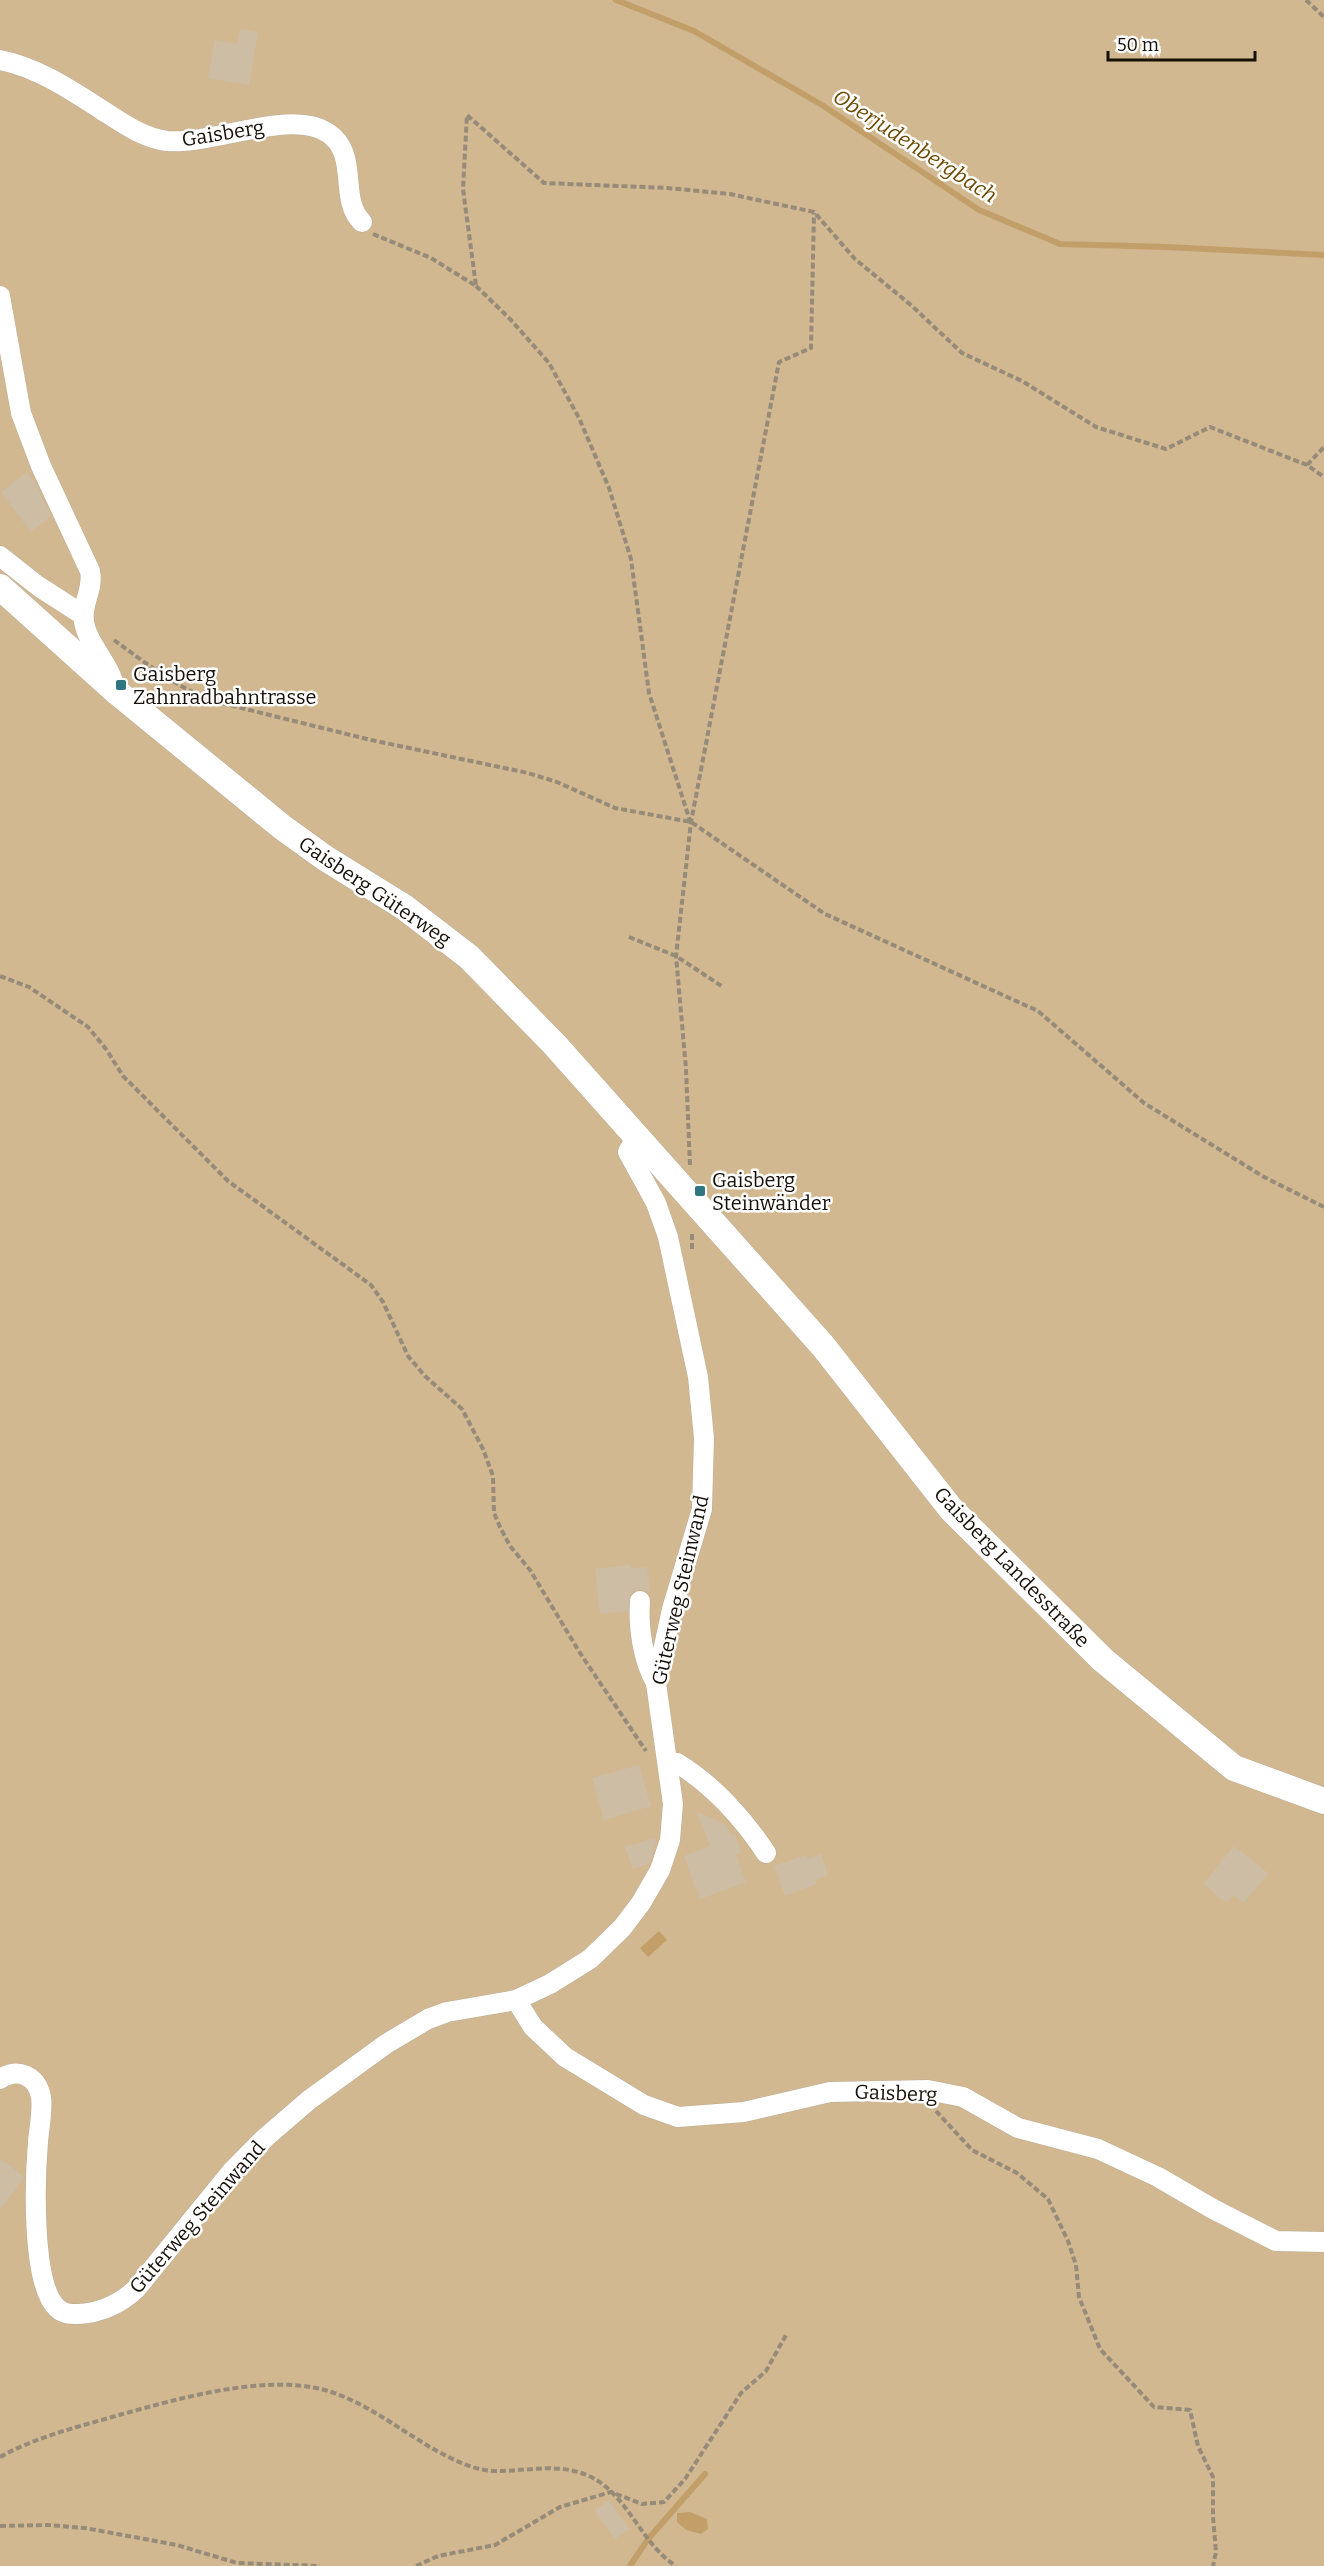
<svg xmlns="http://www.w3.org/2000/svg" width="1324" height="2566" viewBox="0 0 1324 2566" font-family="Bitter,serif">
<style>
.green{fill:#d1b891}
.water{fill:#c29f68}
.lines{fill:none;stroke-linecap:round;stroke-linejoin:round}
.stream{stroke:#c29f68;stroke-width:6}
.building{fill:#cdbda5}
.minor-casing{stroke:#bdad95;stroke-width:21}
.major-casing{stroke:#bdad95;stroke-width:27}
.path{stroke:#968a78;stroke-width:4;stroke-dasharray:6 3;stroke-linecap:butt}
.minor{stroke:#fff;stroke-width:20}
.major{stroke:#fff;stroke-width:26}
.poi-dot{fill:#2f7682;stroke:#fff;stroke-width:2}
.labels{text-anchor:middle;stroke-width:5;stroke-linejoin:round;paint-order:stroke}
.street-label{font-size:20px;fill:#161008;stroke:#fff}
.poi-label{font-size:20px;fill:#161008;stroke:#fff;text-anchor:start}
.water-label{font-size:21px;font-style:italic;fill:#6c4a00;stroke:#fff}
</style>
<rect width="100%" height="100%" fill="#f6e6cc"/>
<rect class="green" x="0" y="0" width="1324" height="2566"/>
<g class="water">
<polygon points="659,1931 667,1940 648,1957 640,1948"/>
<polygon points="690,2512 707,2519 708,2529 701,2534 686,2530 677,2522 677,2513"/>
</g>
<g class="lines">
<g class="stream">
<polyline points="616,0 694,31 822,105 979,210 1060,244 1166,247 1324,255"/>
<polyline points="630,2566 648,2539 705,2474"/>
</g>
</g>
<g class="building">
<polygon points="240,29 258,32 249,85 208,78 215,40 237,44"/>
<polygon points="27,472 36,484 51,516 31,532 1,492"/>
<polygon points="630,1565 631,1568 647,1567 650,1591 640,1589 634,1591 630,1595 628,1611 600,1614 595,1569"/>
<polygon points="639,1765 651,1806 604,1820 592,1778"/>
<polygon points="697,1812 727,1825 730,1835 735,1834 741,1853 736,1855 746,1882 700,1899 684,1856 710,1846"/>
<polygon points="655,1838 656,1843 650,1863 633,1869 625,1847"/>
<polygon points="1234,1846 1268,1873 1244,1903 1234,1895 1227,1903 1203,1884"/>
<polygon points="821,1854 828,1875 815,1880 817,1884 785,1896 774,1866 806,1855 808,1859"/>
<polygon points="0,2158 24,2177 0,2210"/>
<polygon points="609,2500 629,2529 615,2539 595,2511"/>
</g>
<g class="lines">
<defs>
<g id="minor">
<path d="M0,60C37,67 71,90 102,110C122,123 143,138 167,141C214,145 291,108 328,133C360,154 338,199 362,222"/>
<path d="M0,296L21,413L41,466L90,571C94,590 81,603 84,622C88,646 110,663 115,689"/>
<polyline points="0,556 38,586 83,615"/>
<path d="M640,1601C638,1627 643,1661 656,1683"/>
<path d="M668,1764L677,1763C712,1784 744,1819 766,1853"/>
<polyline points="516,2000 533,2027 565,2057 644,2105 678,2117 744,2112 830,2092 928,2090 963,2097 1018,2128 1098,2149 1158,2177 1213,2209 1276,2241 1324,2242"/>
<path d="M0,2079C18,2067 37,2076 41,2097C43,2111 39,2128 38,2142C35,2177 31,2284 57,2308C63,2314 70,2314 78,2314C100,2313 120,2304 136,2289L232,2171L266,2137L309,2100L386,2044L428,2019L447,2012L516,2000L550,1984L590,1959L622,1928L641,1903L660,1870L670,1840L673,1804L656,1683L672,1609L702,1509L704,1438L698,1377L668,1237L656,1203L628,1152L636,1138"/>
</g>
<polyline id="major" points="0,587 118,693 282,827 325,858 404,907 469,957 555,1045 823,1346 951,1509 1103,1660 1234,1768 1324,1801"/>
</defs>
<use href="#minor" class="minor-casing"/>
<use href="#major" class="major-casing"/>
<g class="path">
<polyline points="1306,0 1324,17"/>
<polyline points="373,234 431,258 476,286 463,189 467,115 544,183 668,188 730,194 814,212 855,259 912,306 962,353 1022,381 1096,427 1166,449 1210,427 1307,465 1324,477"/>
<polyline points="476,286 510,319 549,363 579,418 609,488 631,559 649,693 690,821"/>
<polyline points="1307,465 1324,447"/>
<path d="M114,640C147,664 178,689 217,702L371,740L528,773L557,782L615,808L691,822L825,914L1038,1011L1144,1103L1264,1177L1324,1207"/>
<polyline points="629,937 676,956 723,987"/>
<polyline points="0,976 29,987 88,1027 106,1049 123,1076 228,1181 371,1285 383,1302 408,1356 425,1376 462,1409 483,1449 493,1476 494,1513 500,1527 510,1546 530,1570 580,1653 646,1751"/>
<polyline points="690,1165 686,1069 676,956 691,822 779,362 811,348 814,213"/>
<polyline points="692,1249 692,1232"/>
<polyline points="936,2111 972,2150 1017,2173 1048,2199 1068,2241 1076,2265 1079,2297 1100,2349 1154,2407 1190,2410 1198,2446 1213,2477 1213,2517 1216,2552 1213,2566"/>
<path d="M0,2457C38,2436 78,2427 119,2415C181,2398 275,2370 337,2394C385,2412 423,2450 472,2467C507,2479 549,2458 589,2476C628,2494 641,2544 676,2566"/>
<polyline points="0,2526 48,2525 85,2528 177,2545 237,2563 320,2566"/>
<polyline points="416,2566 438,2556 495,2545 560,2507 611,2492 642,2504 664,2502 685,2479 741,2393 766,2371 786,2335"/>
</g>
<use href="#minor" class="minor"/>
<use href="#major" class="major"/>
</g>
<g class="poi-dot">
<rect x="115" y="679" width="12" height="12" rx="3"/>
<rect x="694" y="1185" width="12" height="12" rx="3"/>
</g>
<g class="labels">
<g class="street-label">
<text transform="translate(223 133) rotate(-9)" y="7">Gaisberg</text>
<text transform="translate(375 891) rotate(34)" y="7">Gaisberg Güterweg</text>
<text transform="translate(1012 1567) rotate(46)" y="7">Gaisberg Landesstraße</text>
<text transform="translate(680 1590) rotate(-77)" y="7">Güterweg Steinwand</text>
<text transform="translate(896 2093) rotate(2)" y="7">Gaisberg</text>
<text transform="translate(197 2217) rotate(-49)" y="7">Güterweg Steinwand</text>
</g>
<g class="poi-label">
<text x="133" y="681">Gaisberg<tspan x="133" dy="23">Zahnradbahntrasse</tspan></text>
<text x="712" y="1187">Gaisberg<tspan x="712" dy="23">Steinwänder</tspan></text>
</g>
<g class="water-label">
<text transform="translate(915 146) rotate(33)" y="7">Oberjudenbergbach</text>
</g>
</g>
<path d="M1108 51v9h147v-9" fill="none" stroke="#161008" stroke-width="3"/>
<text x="1117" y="51" font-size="18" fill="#161008" stroke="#ffffff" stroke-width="4.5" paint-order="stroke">50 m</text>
</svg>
